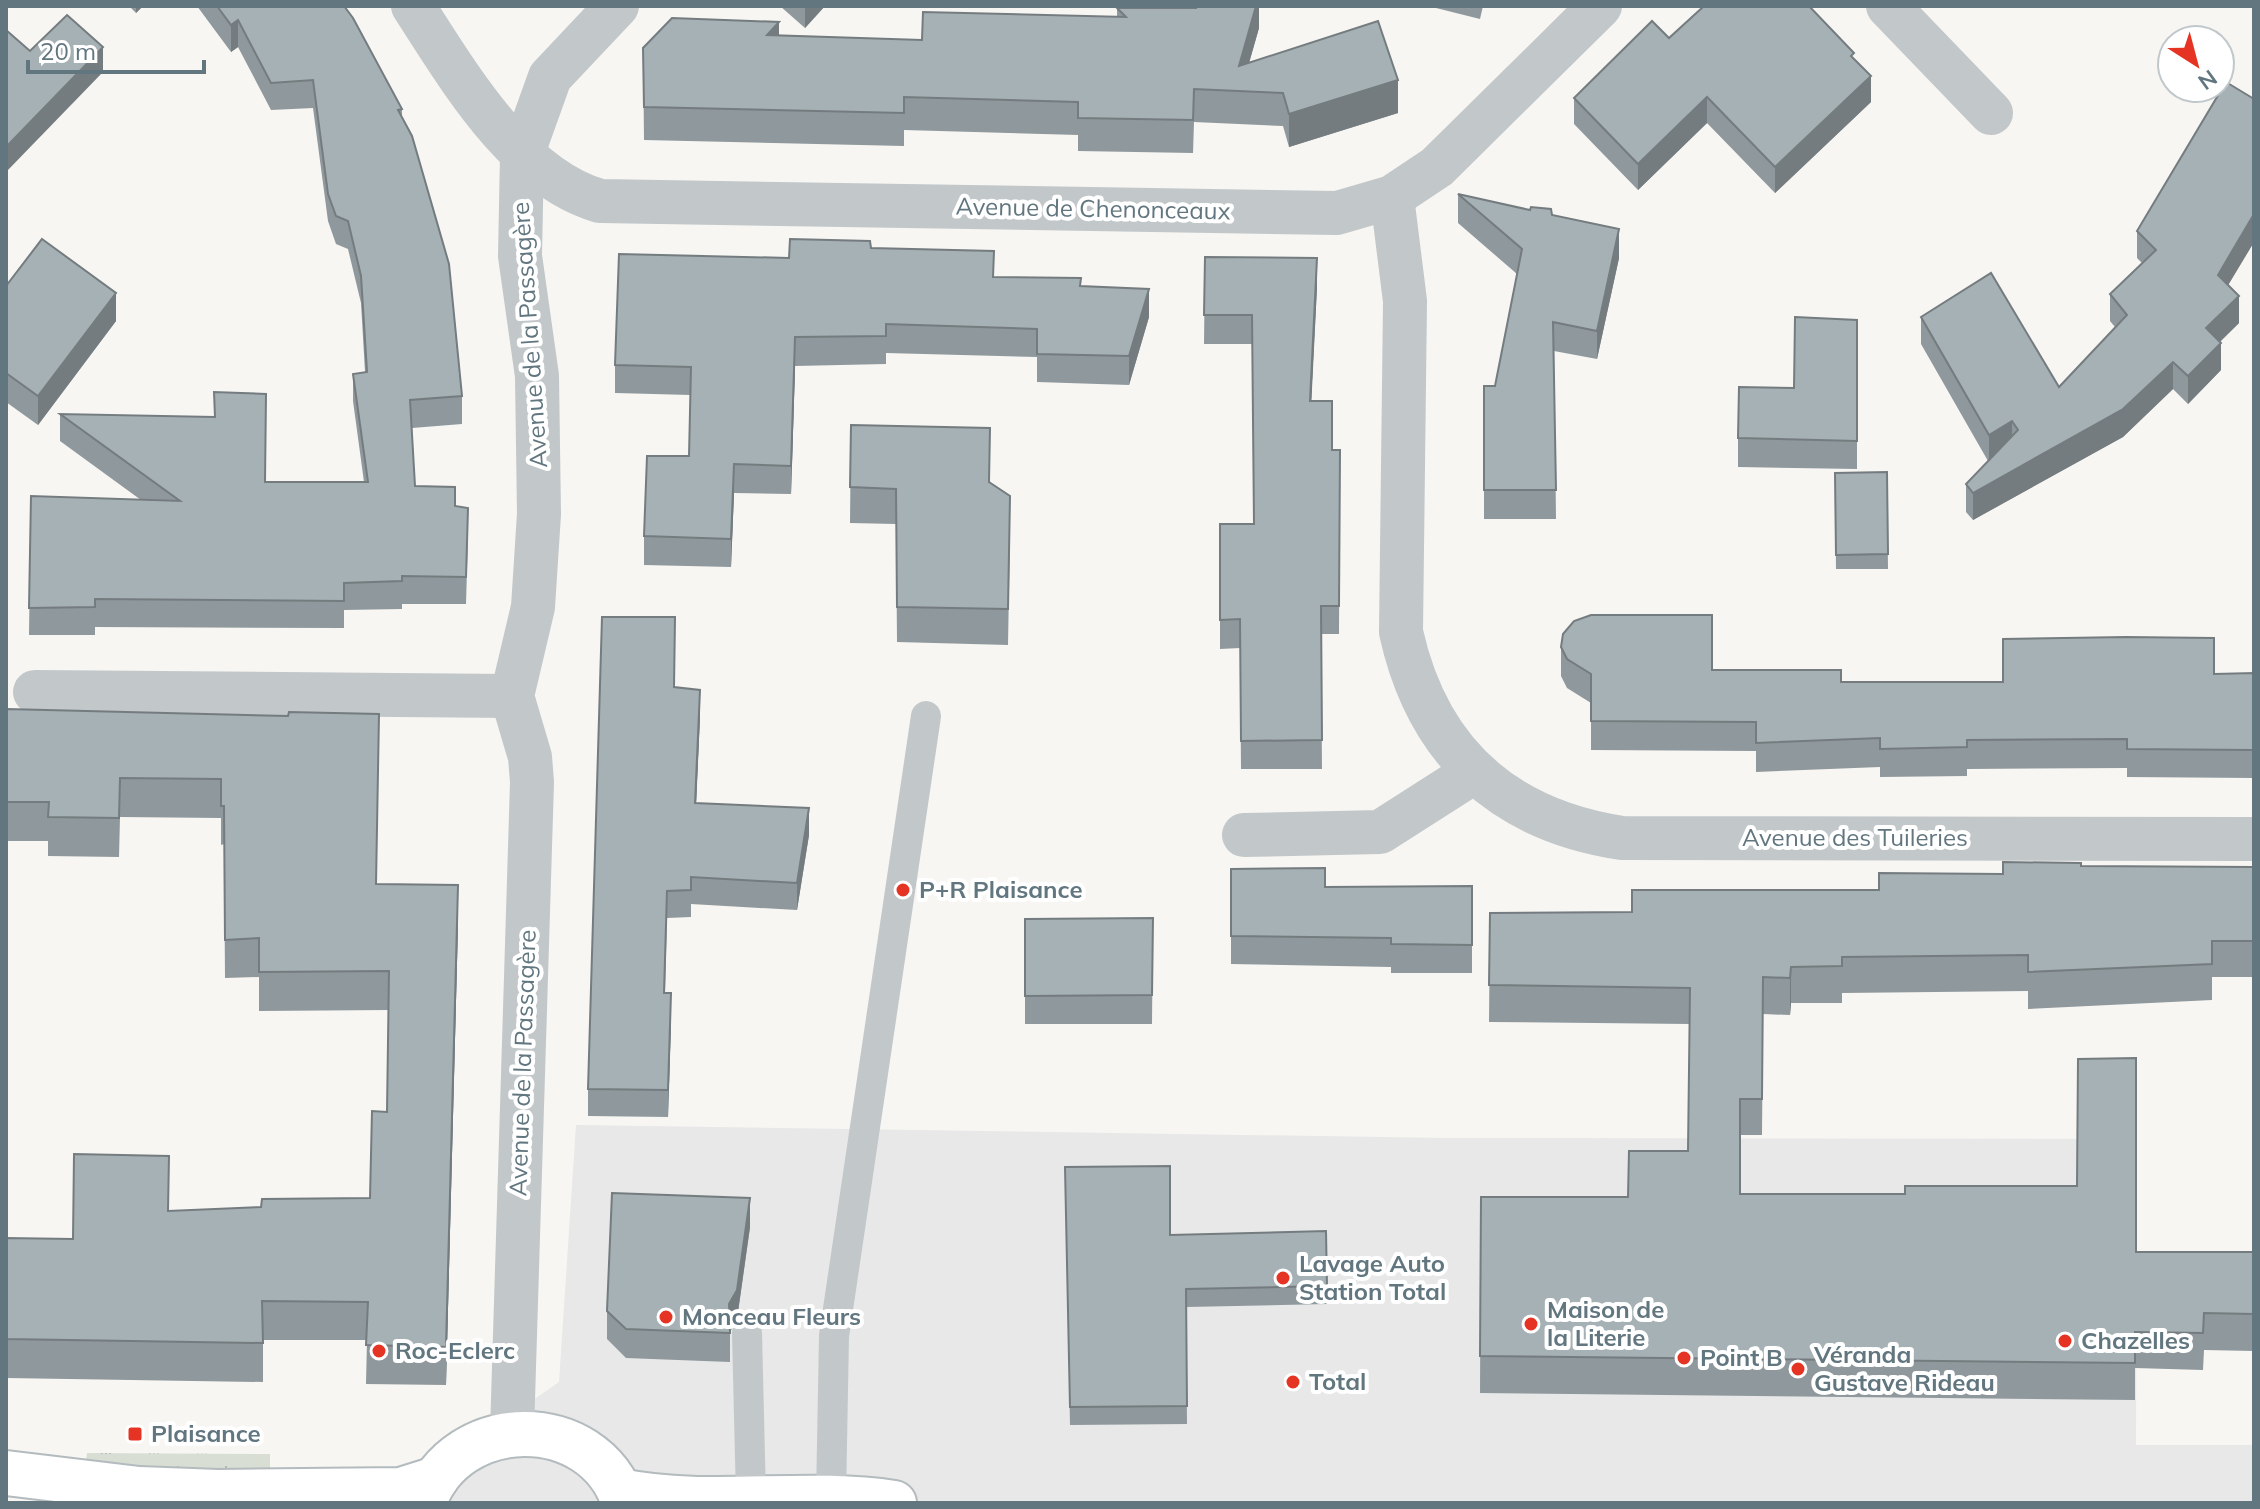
<svg xmlns="http://www.w3.org/2000/svg" width="2260" height="1509" viewBox="0 0 2260 1509" font-family="Mulish,sans-serif">
<style>
.built{fill:#e7e8e7}
.grass{fill:url(#grass-tufts)}
.lines{fill:none;stroke-linecap:round;stroke-linejoin:round}
.secondary-casing{stroke:#b4bbbe;stroke-width:48}
.lane{stroke:#c2c7c9;stroke-width:30}
.street{stroke:#c2c7c9;stroke-width:44}
.secondary{stroke:#fff;stroke-width:44}
.wall{fill:#8f989c}
.shaded-wall{fill:#747c7f}
.building{fill:#a6b1b5;stroke:#747c7f;stroke-width:2}
.poi-dot{fill:#e63424;stroke:#fff;stroke-width:3}
.labels{text-anchor:middle;stroke-width:8;stroke-linejoin:round;paint-order:stroke}
.street-label{font-size:24px;fill:#61767f;stroke:#fff}
.poi-label{font-size:24px;font-weight:bold;fill:#61767f;stroke:#fff;text-anchor:start}
</style>
<defs>
<pattern id="grass-tufts" width="24" height="20" patternUnits="userSpaceOnUse" patternTransform="scale(2)"><rect width="24" height="20" fill="#d9ded4"/><path d="M3 7l-1-3M5 7V3M7 7l1-3M15 17l-1-3M17 17v-4M19 17l1-3" fill="none" stroke="#b3b9b1"/></pattern>
</defs>
<rect width="100%" height="100%" fill="#f7f6f3"/>
<polygon class="built" points="576,1125 1447,1138 2137,1139 2136,1445 2254,1445 2254,1503 385,1503 559,1382"/>
<polygon class="grass" points="87,1453 270,1454 270,1474 166,1471 86,1462"/>
<g class="lines">
<defs>
<g id="secondary">
<polyline points="6,1473 139,1489 218,1492 401,1490 436,1479"/>
<path d="M620,1491C710,1509 804,1489 894,1503"/>
<path d="M424,1503C455,1412 594,1410 624,1503"/>
</g>
</defs>
<use href="#secondary" class="secondary-casing"/>
<g class="lane">
<polyline points="747,1333 751,1498"/>
<polyline points="831,1498 834,1336 926,716"/>
</g>
<g class="street">
<path d="M413,6C458,75 516,177 600,201L1337,213L1392,197L1437,167L1600,6"/>
<polyline points="1888,6 1991,113"/>
<path d="M1392,197L1405,301L1401,632C1427,750 1502,820 1622,838L2254,839"/>
<polyline points="35,692 512,696"/>
<polyline points="1244,835 1380,832 1474,772"/>
<polyline points="512,1432 532,782 530,757 512,696 533,607 539,514 537,376 520,256 522,155 550,77 617,6"/>
</g>
<use href="#secondary" class="secondary"/>
</g>
<g class="wall">
<polygon points="129,6 143,6 136,13"/>
<polygon points="197,6 344,6 402,109 402,118 462,396 462,424 412,428 415,486 455,506 468,535 466,604 402,604 402,609 344,610 344,628 95,627 95,635 29,635 31,496 141,500 60,441 60,414 214,417 214,392 265,482 364,482 353,401 353,374 365,372 361,303 348,249 336,244 328,221 313,108 271,110 238,47 231,52"/>
<polygon points="780,6 825,6 805,28"/>
<polygon points="1259,6 1259,28 1249,63 1398,113 1289,147 1283,126 1194,122 1193,153 1078,151 1078,135 904,130 904,146 644,140 643,48 779,36 922,40 1117,16 1117,8 1196,8"/>
<polygon points="1428,6 1483,6 1480,19"/>
<polygon points="1669,38 1854,59 1871,102 1775,193 1707,123 1638,190 1574,124 1574,98"/>
<polygon points="2254,99 2254,242 2228,285 2239,323 2220,342 2221,370 2188,404 2173,389 2123,437 1973,520 1966,512 1966,484 1988,461 1921,344 1921,317 2059,387 2115,327 2110,321 2110,294 2142,263 2137,258 2137,231"/>
<polygon points="1458,194 1552,215 1619,258 1597,359 1554,351 1556,519 1484,519 1484,386 1495,386 1517,274 1458,223"/>
<polygon points="871,248 994,277 1081,286 1149,317 1129,385 1037,382 1037,357 886,353 886,364 795,366 791,494 734,493 731,567 644,565 644,536 689,456 691,395 615,393 615,365 789,258"/>
<polygon points="1205,257 1317,287 1311,401 1332,450 1340,450 1339,634 1321,634 1322,769 1241,769 1240,648 1220,649 1220,524 1254,524 1252,344 1204,344"/>
<polygon points="6,286 116,321 38,425 6,402"/>
<polygon points="1857,320 1857,469 1738,467 1738,438 1794,388"/>
<polygon points="851,425 990,482 1010,532 1008,645 897,642 896,524 850,523"/>
<polygon points="1887,472 1888,569 1836,569 1835,473"/>
<polygon points="1561,647 1712,670 1841,682 2003,682 2254,673 2254,778 2127,777 2127,768 1967,769 1967,776 1880,777 1880,767 1756,772 1756,751 1591,750 1591,703 1567,688 1561,676"/>
<polygon points="674,687 700,717 696,803 809,835 797,910 691,904 691,917 667,918 665,993 671,1020 668,1117 588,1116 588,1089"/>
<polygon points="6,709 288,716 377,884 458,924 446,1385 366,1384 367,1340 263,1340 263,1382 6,1378 6,1238 73,1239 168,1211 261,1207 370,1198 387,1112 389,1010 259,1011 259,977 225,978 224,844 221,845 221,818 120,817 119,857 48,856 48,841 6,841"/>
<polygon points="2081,866 2254,867 2254,977 2212,977 2212,1000 2028,1009 2028,991 1842,993 1842,1003 1791,1003 1790,1015 1763,1014 1762,1135 1740,1135 1740,1194 2136,1252 2254,1252 2254,1351 2204,1350 2203,1370 2135,1368 2135,1400 1480,1393 1481,1197 1628,1197 1688,1151 1690,1024 1489,1022 1490,913 1632,912 1879,890 2003,874"/>
<polygon points="1231,869 1325,887 1472,886 1472,973 1391,973 1391,967 1231,964"/>
<polygon points="1153,918 1152,1024 1025,1024 1025,919"/>
<polygon points="1065,1167 1170,1235 1326,1231 1327,1304 1186,1307 1187,1424 1070,1425"/>
<polygon points="750,1227 737,1319 730,1332 730,1362 626,1358 607,1339 607,1311"/>
</g>
<g class="shaded-wall">
<polygon points="136,6 143,6 136,13"/>
<polygon points="805,6 825,6 805,28"/>
<polygon points="1256,6 1259,6 1259,28 1241,91 1239,66"/>
<polygon points="238,20 238,47 231,52 231,25"/>
<polygon points="779,22 779,55 767,35"/>
<polygon points="103,47 103,72 7,171 7,146"/>
<polygon points="1871,76 1871,102 1775,193 1775,167"/>
<polygon points="1398,80 1398,113 1289,147 1289,114"/>
<polygon points="1707,97 1707,123 1638,190 1638,164"/>
<polygon points="2254,214 2254,242 2218,302 2218,275"/>
<polygon points="1619,229 1619,258 1597,359 1597,331"/>
<polygon points="1317,258 1317,287 1310,430 1310,401"/>
<polygon points="1149,289 1149,317 1129,385 1129,356"/>
<polygon points="116,293 116,321 38,425 38,396"/>
<polygon points="2239,296 2239,323 2206,355 2206,328"/>
<polygon points="795,337 795,366 791,494 791,466"/>
<polygon points="2221,343 2221,370 2188,404 2188,376"/>
<polygon points="2173,362 2173,389 2123,437 1973,520 1973,493"/>
<polygon points="2012,421 2012,449 1989,462 1989,435"/>
<polygon points="734,464 734,493 731,567 731,539"/>
<polygon points="700,690 700,717 695,830 695,803"/>
<polygon points="809,808 809,835 797,910 797,883"/>
<polygon points="458,885 458,924 446,1385 446,1347"/>
<polygon points="1791,967 1791,1003 1790,1015 1790,978"/>
<polygon points="671,993 671,1020 668,1117 668,1090"/>
<polygon points="750,1198 750,1227 737,1319 729,1333 729,1304"/>
</g>
<g class="building">
<polygon points="217,6 344,6 353,18 402,109 398,110 412,136 449,264 462,396 410,400 415,486 455,487 455,506 468,508 466,577 402,576 402,581 344,583 344,601 95,599 95,607 29,608 31,496 180,501 60,414 215,417 214,392 266,394 265,482 368,482 353,374 367,372 361,276 348,221 336,216 328,194 313,80 271,83 238,20 231,25"/>
<polygon points="1196,6 1256,6 1239,66 1378,21 1398,80 1289,114 1283,93 1194,89 1193,120 1078,118 1078,102 904,97 904,113 644,107 643,48 672,18 779,22 767,35 922,40 923,12 1126,17 1117,8 1196,8"/>
<polygon points="1704,6 1809,6 1854,53 1851,56 1871,76 1775,167 1707,97 1638,164 1574,98 1652,21 1669,38"/>
<polygon points="67,15 103,47 7,146 6,30 30,51"/>
<polygon points="2226,82 2254,99 2254,214 2218,275 2239,296 2206,328 2221,343 2188,376 2173,362 2123,409 1973,493 1966,484 2018,430 2012,421 1989,435 1921,317 1991,273 2059,387 2127,315 2110,294 2156,250 2137,231"/>
<polygon points="1458,194 1530,210 1531,207 1551,209 1552,215 1619,229 1597,331 1553,322 1556,490 1484,490 1484,386 1495,386 1522,249"/>
<polygon points="42,239 116,293 38,396 6,373 6,286"/>
<polygon points="790,239 870,241 871,248 994,251 993,277 1081,278 1080,286 1149,289 1129,356 1037,354 1037,329 886,324 886,336 795,337 791,466 734,464 731,539 644,536 647,456 689,456 691,367 615,365 619,254 789,258"/>
<polygon points="1205,257 1317,258 1310,401 1332,401 1332,450 1340,450 1339,606 1321,606 1322,740 1241,741 1240,619 1220,620 1220,524 1254,524 1252,315 1204,315"/>
<polygon points="1795,317 1857,320 1857,441 1738,438 1739,387 1794,388"/>
<polygon points="851,425 990,428 989,482 1010,496 1008,609 897,607 896,489 850,487"/>
<polygon points="1887,472 1888,554 1836,555 1835,473"/>
<polygon points="1591,615 1712,615 1712,670 1841,670 1841,682 2003,682 2003,639 2126,637 2214,638 2214,674 2254,673 2254,750 2127,749 2127,739 1967,740 1967,747 1880,749 1880,738 1756,743 1756,722 1591,721 1591,674 1567,659 1561,647 1563,634 1574,621"/>
<polygon points="602,617 675,617 674,687 700,690 695,803 809,808 797,883 691,877 691,890 667,891 664,993 671,993 668,1090 588,1089"/>
<polygon points="6,709 288,716 289,712 379,714 376,884 458,885 446,1347 366,1345 368,1302 262,1301 263,1343 6,1339 6,1238 73,1239 74,1154 169,1156 168,1211 261,1207 262,1199 370,1198 372,1111 387,1112 389,971 259,972 259,938 225,940 224,806 221,806 221,779 120,778 119,818 48,817 49,802 6,802"/>
<polygon points="2003,862 2081,863 2081,866 2254,867 2254,941 2212,941 2212,964 2028,972 2028,955 1842,957 1842,966 1791,967 1790,978 1763,977 1762,1099 1740,1099 1740,1194 1905,1194 1905,1186 2077,1186 2078,1059 2136,1058 2136,1252 2254,1252 2254,1314 2204,1313 2203,1333 2135,1332 2135,1363 1480,1356 1481,1197 1628,1197 1629,1151 1688,1151 1690,988 1489,985 1490,913 1632,912 1632,890 1879,890 1879,873 2003,874"/>
<polygon points="1325,868 1325,887 1472,886 1472,945 1391,944 1391,938 1231,936 1231,869"/>
<polygon points="1153,918 1152,995 1025,996 1025,919"/>
<polygon points="1170,1166 1170,1235 1326,1231 1327,1286 1186,1289 1187,1406 1070,1407 1065,1167"/>
<polygon points="612,1193 750,1198 737,1290 729,1304 730,1333 626,1329 607,1311"/>
</g>
<g class="poi-dot">
<circle cx="903" cy="890" r="8"/>
<circle cx="1283" cy="1278" r="8"/>
<circle cx="666" cy="1317" r="8"/>
<circle cx="1531" cy="1324" r="8"/>
<circle cx="2065" cy="1341" r="8"/>
<circle cx="379" cy="1351" r="8"/>
<circle cx="1684" cy="1358" r="8"/>
<circle cx="1798" cy="1369" r="8"/>
<circle cx="1293" cy="1382" r="8"/>
<rect x="127" y="1426" width="16" height="16" rx="4"/>
</g>
<g class="labels">
<g class="street-label">
<text transform="translate(1093 209) rotate(1)" y="8">Avenue de Chenonceaux</text>
<text transform="translate(530 335) rotate(-94)" y="8">Avenue de la Passagère</text>
<text x="1855" y="846">Avenue des Tuileries</text>
<text transform="translate(523 1063) rotate(-88)" y="8">Avenue de la Passagère</text>
</g>
<g class="poi-label">
<text x="919" y="898">P+R Plaisance</text>
<text x="1299" y="1272">Lavage Auto<tspan x="1299" dy="28">Station Total</tspan></text>
<text x="1547" y="1318">Maison de<tspan x="1547" dy="28">la Literie</tspan></text>
<text x="682" y="1325">Monceau Fleurs</text>
<text x="2081" y="1349">Chazelles</text>
<text x="395" y="1359">Roc-Eclerc</text>
<text x="1814" y="1363">Véranda<tspan x="1814" dy="28">Gustave Rideau</tspan></text>
<text x="1700" y="1366">Point B</text>
<text x="1309" y="1390">Total</text>
<text x="151" y="1442">Plaisance</text>
</g>
</g>
<rect width="2260" height="1509" fill="none" stroke="#61767f" stroke-width="16"/>
<g transform="translate(2196 64) rotate(144)"><circle r="38" fill="#ffffff" stroke="#c0c8cc" stroke-width="2"/>
<path d="M0-6L14 30L0 20L-14 30Z" fill="#e63424"/>
<text y="-12" font-size="22" font-weight="bold" text-anchor="middle" fill="#61767f">N</text>
</g>
<path d="M28 60v12h176v-12" fill="none" stroke="#61767f" stroke-width="4"/>
<text x="40" y="60" font-size="24" fill="#61767f" stroke="#ffffff" stroke-width="6" paint-order="stroke">20 m</text>
</svg>
